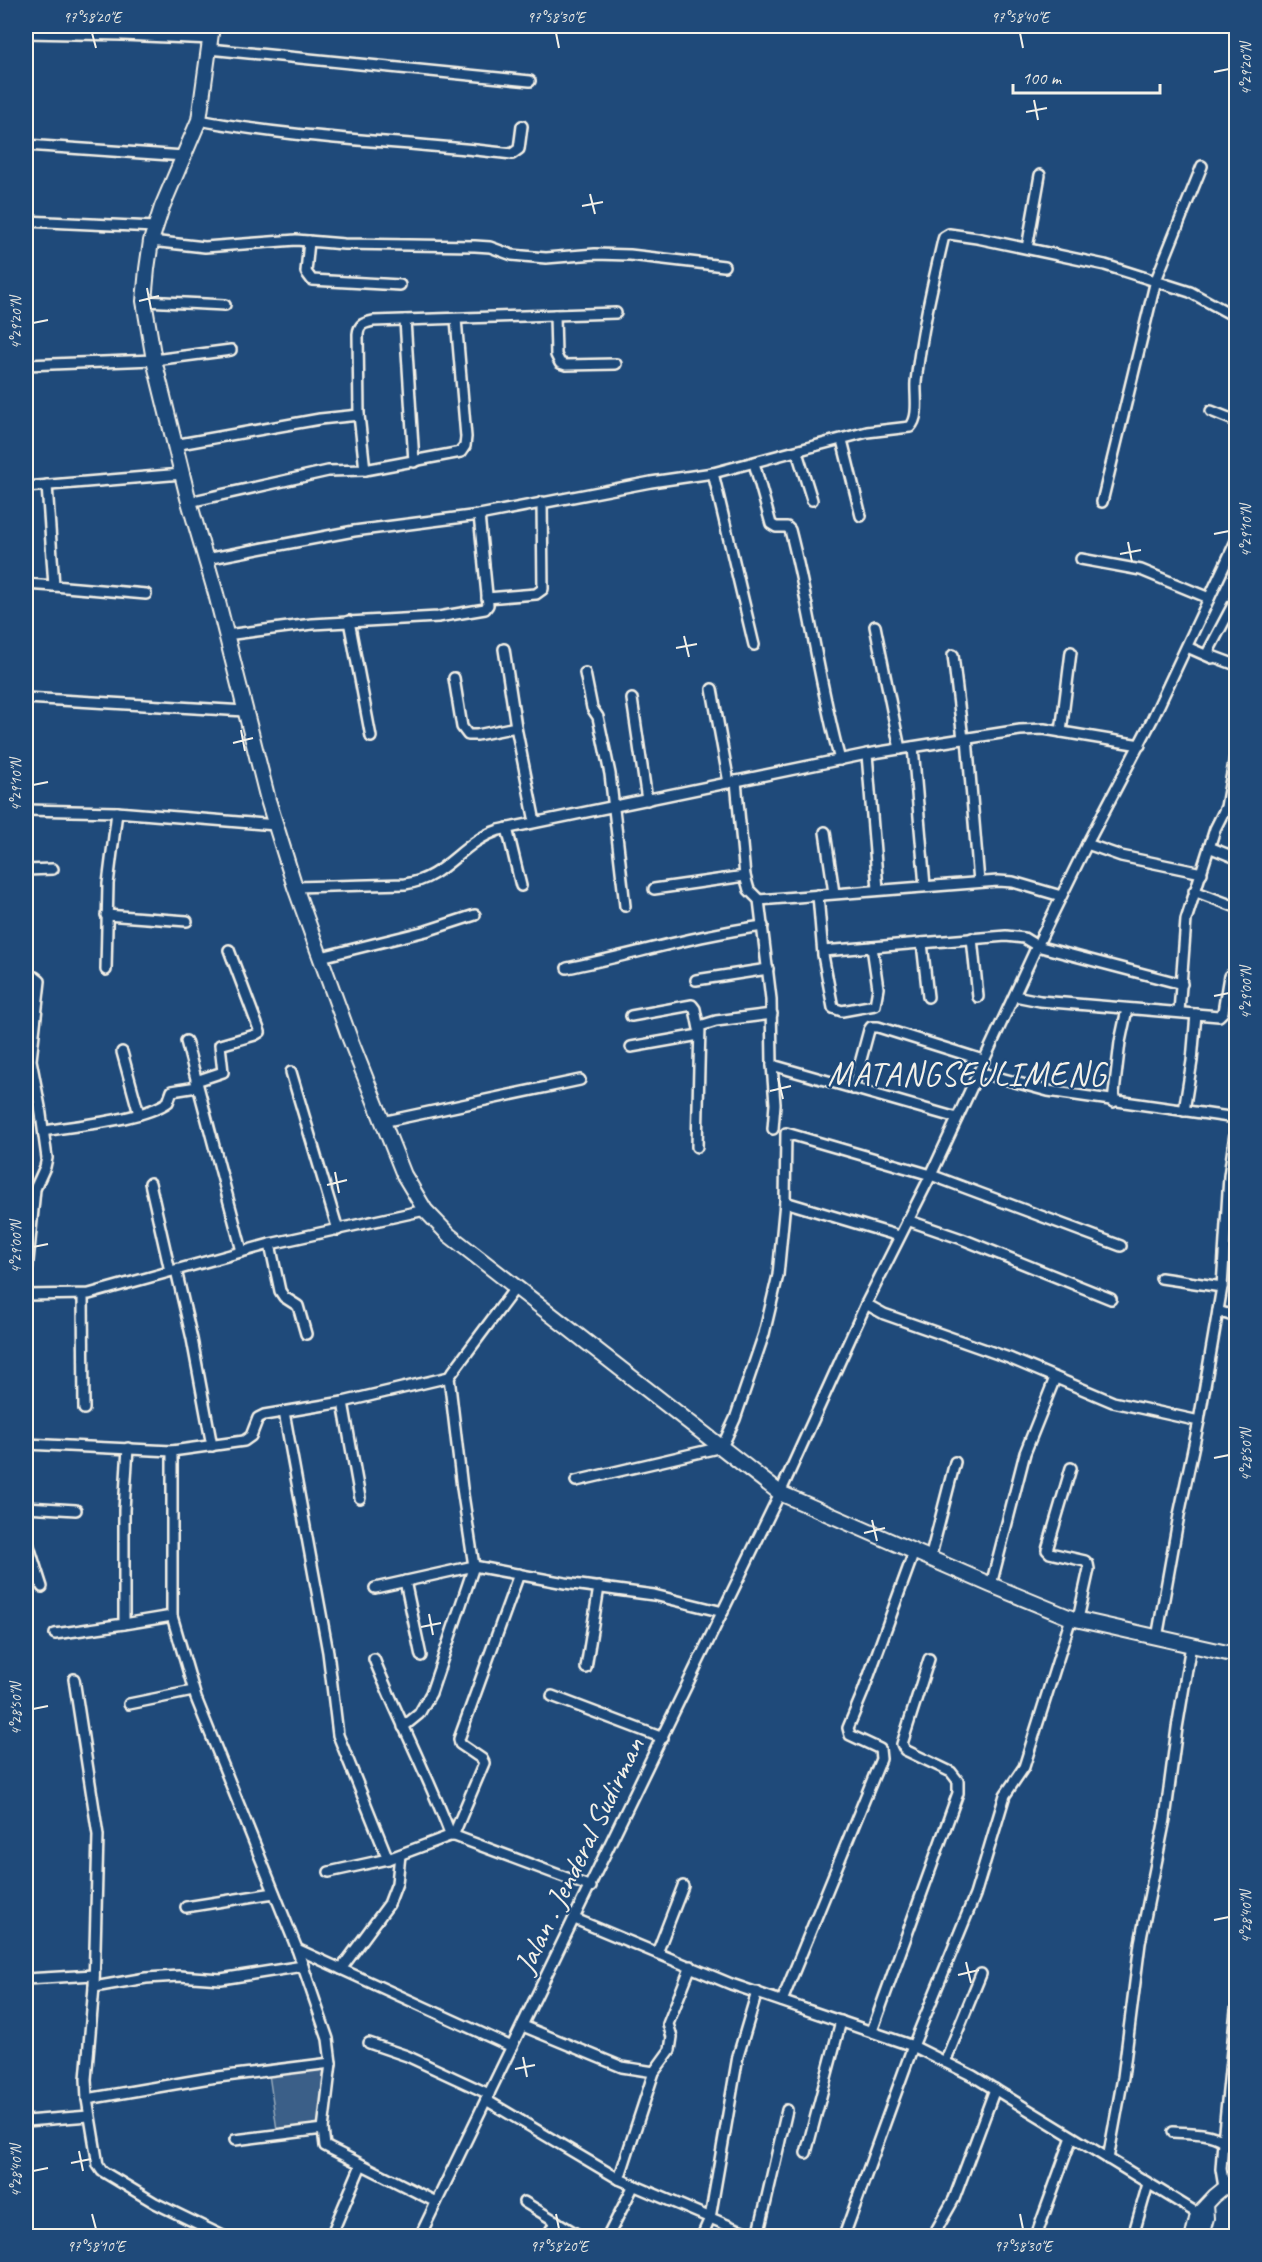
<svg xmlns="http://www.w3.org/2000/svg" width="1262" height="2262" viewBox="0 0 1262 2262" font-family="Caveat,sans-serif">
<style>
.green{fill:#3a5f88;stroke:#97a8b8;stroke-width:1.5}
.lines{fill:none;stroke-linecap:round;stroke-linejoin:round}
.minor-casing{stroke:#f4f1e8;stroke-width:14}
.major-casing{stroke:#f4f1e8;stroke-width:16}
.highway-casing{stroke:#f4f1e8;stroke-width:18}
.minor{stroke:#1f4a7a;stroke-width:9}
.major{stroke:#1f4a7a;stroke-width:12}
.highway{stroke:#1f4a7a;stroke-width:14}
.ticks{fill:none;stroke:#f4f1e8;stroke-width:2}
.labels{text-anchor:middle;stroke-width:4.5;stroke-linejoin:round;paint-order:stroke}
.street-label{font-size:30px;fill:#f4f1e8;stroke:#1f4a7a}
.quarter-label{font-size:33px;letter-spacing:1.5px;fill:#f4f1e8;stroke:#1f4a7a}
.neatline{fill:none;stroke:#f4f1e8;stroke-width:2}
.ticks-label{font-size:15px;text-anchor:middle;fill:#f4f1e8}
</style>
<rect width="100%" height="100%" fill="#1f4a7a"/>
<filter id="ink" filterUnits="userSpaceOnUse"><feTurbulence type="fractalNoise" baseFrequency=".0167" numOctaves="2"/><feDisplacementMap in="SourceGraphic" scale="12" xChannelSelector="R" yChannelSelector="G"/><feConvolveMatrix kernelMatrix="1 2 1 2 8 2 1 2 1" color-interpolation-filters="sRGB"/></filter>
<g filter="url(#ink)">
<polygon class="green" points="324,2068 319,2126 277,2130 269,2074"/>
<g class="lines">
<defs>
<g id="minor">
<polyline points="26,33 122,35 212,39"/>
<polyline points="209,49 530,81"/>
<path d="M199,120C303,140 408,141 512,154L519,149L522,126"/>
<polyline points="26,145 184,156"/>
<polyline points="26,221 155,227"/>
<polyline points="151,241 205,247 296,240 344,244 475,246 490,247 512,255 523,256 546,258 595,254 630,255 724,266"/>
<polyline points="309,241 306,272 312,280 400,285"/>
<polyline points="1027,248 1040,175"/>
<polyline points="144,301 225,305"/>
<polyline points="555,315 556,355 560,363 566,365 616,364"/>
<polyline points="405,320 414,462"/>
<polyline points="26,365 154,360 231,350"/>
<polyline points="1211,411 1236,421"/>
<polyline points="842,440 861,516"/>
<polyline points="174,445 320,419 359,415"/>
<polyline points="797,452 812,500"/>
<path d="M754,463L771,524L776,527H787L790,530C810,606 819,684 840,760"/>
<path d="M365,470L359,415L358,334C359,324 364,323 373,321L616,313"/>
<polyline points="713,473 754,645"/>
<polyline points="47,485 54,586 146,594"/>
<polyline points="26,487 182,474"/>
<polyline points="189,502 328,471 365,470 461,452 465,446 466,437 456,319"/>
<polyline points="1102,502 1156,280 1202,166"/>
<path d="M206,559L354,531L479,515L651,482L713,473L867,432L910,427C920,417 915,395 916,382C921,334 932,287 943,240L944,237L949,234L977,238L1105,265L1190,292L1236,317"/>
<polyline points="1081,559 1141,570 1209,598"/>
<polyline points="26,584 54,586"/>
<polyline points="487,598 536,594 543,589 542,502"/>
<polyline points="1236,599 1208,652 1212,656 1236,665"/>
<polyline points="349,621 371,737"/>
<polyline points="875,626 900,749"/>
<polyline points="226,635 312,624 438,617 485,609 488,605 479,515"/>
<polyline points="1187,647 1212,658"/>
<polyline points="504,649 516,727 535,822"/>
<polyline points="953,655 963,739"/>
<polyline points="585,673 592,708 598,717 610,774 625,906"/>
<polyline points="454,678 462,727 468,735 477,735 516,727"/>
<polyline points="712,689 729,783"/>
<polyline points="26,698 245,711"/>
<polyline points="632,699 647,800"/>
<polyline points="1061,732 1071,652"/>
<polyline points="967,738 979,882"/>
<polyline points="913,747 925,886"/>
<polyline points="867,754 878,889"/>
<polyline points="736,781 745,876 749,890 759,900 771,999 772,1065 775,1104 773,1129"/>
<polyline points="26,810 117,812 276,825"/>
<polyline points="507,828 521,886"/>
<polyline points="825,832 834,893"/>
<polyline points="1087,844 1121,856 1202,873"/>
<polyline points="1209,847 1236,858"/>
<polyline points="26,870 53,869"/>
<path d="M295,887L405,884C445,879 460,843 499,830L867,754L1020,730L1044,729L1140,745"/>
<polyline points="654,889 745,876"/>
<polyline points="1194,891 1236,907"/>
<polyline points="818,895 823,955 833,1008 842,1011 875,1005 878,988 872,947 823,951"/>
<polyline points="759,900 998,881 1013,882 1061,896"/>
<polyline points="106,915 187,921"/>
<polyline points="972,938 978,997"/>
<polyline points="922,943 928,997"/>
<polyline points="872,947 1006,936 1024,938 1037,946 1182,984"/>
<polyline points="321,957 426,931 475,915"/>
<path d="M567,968C632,955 696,935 763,926"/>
<polyline points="106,970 108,884 117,812"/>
<polyline points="26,976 35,977 40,981 31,1060 40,1107 47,1158 45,1167 35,1189 26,1282"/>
<polyline points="696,980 768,969"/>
<polyline points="1015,996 1040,1001 1219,1016 1223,1012 1229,976 1236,972"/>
<polyline points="1179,1012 1186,920 1215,829 1226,807 1236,751"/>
<polyline points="631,1016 692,1005 695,1009 699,1029"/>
<polyline points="186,1041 242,1251"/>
<polyline points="631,1047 699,1035"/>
<polyline points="122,1052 139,1114"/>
<polyline points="772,1065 957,1118"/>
<polyline points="291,1072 338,1230"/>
<polyline points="978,1072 1048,1091 1236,1118"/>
<polyline points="196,1081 223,1072 220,1045 255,1035 260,1032 229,950"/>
<polyline points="853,1089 869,1030 871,1027 878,1027 983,1060"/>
<polyline points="1113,1102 1120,1042 1127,1009"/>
<polyline points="1184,1111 1192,1061 1196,1014"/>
<polyline points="382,1122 580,1080"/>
<path d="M44,1131C77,1125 142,1120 168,1102L172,1091L197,1087"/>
<polyline points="697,1147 700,1026 716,1021 772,1014"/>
<polyline points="150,1183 170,1271"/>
<polyline points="785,1202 899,1236"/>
<polyline points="907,1220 962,1239 1111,1299"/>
<polyline points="270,1244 280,1291 284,1297 298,1306 306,1334"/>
<polyline points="176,1270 192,1339 212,1446"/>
<polyline points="1161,1278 1222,1287"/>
<polyline points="26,1295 89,1294 270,1244 425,1210"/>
<polyline points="83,1295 84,1409"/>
<polyline points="866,1304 884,1314 1009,1358 1113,1402 1199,1421"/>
<polyline points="1218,1311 1236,1317"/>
<polyline points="343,1402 360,1498"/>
<polyline points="284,1412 328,1652 338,1735 388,1859"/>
<polyline points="26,1444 172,1451 244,1441 251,1436 258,1418 264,1415 343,1402 449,1377 516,1287"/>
<polyline points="172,1451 172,1616 196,1698 297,1949 328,2039 331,2063 323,2129 325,2146 436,2202"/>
<polyline points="1071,1468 1047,1550 1050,1553 1085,1561 1088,1564 1089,1569 1078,1619"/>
<polyline points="576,1481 722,1447 735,1419 764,1334 778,1275 785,1202 786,1133 931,1175 1121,1246"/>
<polyline points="26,1507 76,1510"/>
<polyline points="26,1537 42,1587"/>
<polyline points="930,1559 955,1462"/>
<polyline points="405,1581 421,1656"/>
<polyline points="991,1585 1025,1453 1055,1378"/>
<polyline points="375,1588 474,1566 565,1583 654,1595 723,1612"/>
<polyline points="124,1624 172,1616"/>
<polyline points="55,1634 124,1624 124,1510 128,1448"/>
<polyline points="1157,1638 1179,1515 1199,1421 1222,1287 1229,1176 1236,1127"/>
<path d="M374,1659C398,1718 428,1775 451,1836"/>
<polyline points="586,1668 599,1587"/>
<polyline points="74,1679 98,1835 94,1987 86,2079 87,2099 98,2165 102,2171 155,2203 223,2236"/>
<polyline points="552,1696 663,1738"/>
<polyline points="129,1704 193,1691"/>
<polyline points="403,1727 419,1714 431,1693 474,1566 462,1488 449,1377"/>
<polyline points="453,1836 484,1763 482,1759 460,1744 459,1739 519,1574"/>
<polyline points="329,1872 388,1859 452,1835 591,1887"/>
<polyline points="186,1907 274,1893"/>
<polyline points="575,1919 731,1984 913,2046 973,2076 1202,2216"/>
<polyline points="297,1949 512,2047"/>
<polyline points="657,1953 683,1886"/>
<polyline points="341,1969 389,1904 397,1883 400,1855"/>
<polyline points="26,1979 94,1975"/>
<polyline points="94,1987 146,1978 179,1976 221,1979 303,1966"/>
<polyline points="782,2001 881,1759 880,1749 850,1735 848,1728 863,1692 914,1552"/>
<polyline points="523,2026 622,2067 654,2072"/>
<polyline points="872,2031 958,1793 958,1781 951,1772 905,1750 902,1744 929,1659"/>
<polyline points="369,2043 407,2056 489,2094"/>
<polyline points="945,2062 981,1974"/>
<polyline points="87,2099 210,2078 331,2063"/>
<polyline points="486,2100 619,2179 734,2228 759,2236"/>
<polyline points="26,2121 89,2116"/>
<path d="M1173,2132C1190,2133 1209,2132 1223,2141"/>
<polyline points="235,2140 323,2129"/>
<polyline points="806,2153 841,2021"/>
<polyline points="1108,2159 1123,2077 1140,1943 1165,1819 1177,1728 1191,1645"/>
<polyline points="619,2179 654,2072 670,2050 672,2037 668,2024 691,1966"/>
<polyline points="1224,2187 1221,2169 1223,2141 1236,2010"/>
<polyline points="524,2202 580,2236"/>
<polyline points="331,2236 361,2165"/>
<polyline points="420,2236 780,1493 866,1304 931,1175 1037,946 1087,844 1152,720 1236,541"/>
<polyline points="547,2236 556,2221"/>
<polyline points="608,2236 634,2185"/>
<polyline points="702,2236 710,2218 738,2056 757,1992"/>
<polyline points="758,2236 787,2110"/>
<polyline points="844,2236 913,2046 975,1895 1005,1795 1024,1767 1071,1618"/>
<polyline points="933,2236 954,2199 995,2089"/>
<polyline points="1036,2236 1072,2137"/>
<polyline points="1133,2236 1148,2184"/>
</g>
<g id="major">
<polyline points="1192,2236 1197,2214 1214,2196 1236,2178"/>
<polyline points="1202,2236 1207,2218 1206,2205"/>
</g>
<polyline id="highway" points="212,26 199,120 162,207 151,241 147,269 144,301 154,360 188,498 216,594 268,800 295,887 350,1039 404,1175 425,1210 449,1235 780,1493 991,1585 1071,1618 1236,1655"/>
</defs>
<use href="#minor" class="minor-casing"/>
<use href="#major" class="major-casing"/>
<use href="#highway" class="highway-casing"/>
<use href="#minor" class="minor"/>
<use href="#major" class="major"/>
<use href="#highway" class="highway"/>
</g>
</g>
<path class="ticks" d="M92,33L96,48M556,33L559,48M1020,33L1023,48M1214,72L1229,69M1034,100L1038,120M1026,112L1047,108M590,194L595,214M582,206L603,202M147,288L151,309M139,301L159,296M33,323L48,320M1214,534L1229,531M1128,542L1132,562M1120,554L1141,550M684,636L689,657M676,648L697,644M241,730L245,751M233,743L253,738M33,785L48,782M1214,996L1229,993M778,1078L783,1099M770,1091L791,1086M335,1172L339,1193M327,1185L347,1180M33,1247L48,1244M1214,1458L1229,1455M872,1520L877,1541M864,1533L885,1528M429,1614L433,1635M421,1627L441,1623M33,1709L48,1706M1214,1920L1229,1917M966,1962L971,1983M958,1975L979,1970M523,2057L527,2077M515,2069L535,2065M79,2151L83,2171M71,2163L91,2159M33,2171L48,2168M92,2214L96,2229M556,2214L559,2229M1020,2214L1023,2229"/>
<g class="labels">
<g class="street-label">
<text transform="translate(579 1855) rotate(-64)" y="10">Jalan . Jenderal Sudirman</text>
</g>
<g class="quarter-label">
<text x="967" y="1085">MATANGSEULIMENG</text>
</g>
</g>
<rect width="1262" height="2262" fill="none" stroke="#1f4a7a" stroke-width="66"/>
<path d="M1013 84v9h147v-9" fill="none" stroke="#f4f1e8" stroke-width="3"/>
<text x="1022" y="84" font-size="18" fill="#f4f1e8" stroke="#1f4a7a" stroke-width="4.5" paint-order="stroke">100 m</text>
<rect x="33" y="33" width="1196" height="2196" class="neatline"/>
<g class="ticks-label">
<text x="92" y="22">97°58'20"E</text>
<text x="556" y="22">97°58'30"E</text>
<text x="1020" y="22">97°58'40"E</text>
<text transform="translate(1246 69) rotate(-90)" y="5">4°29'20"N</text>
<text transform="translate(16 323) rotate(-90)" y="5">4°29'20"N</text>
<text transform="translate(1246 531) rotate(-90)" y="5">4°29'10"N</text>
<text transform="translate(16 785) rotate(-90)" y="5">4°29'10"N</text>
<text transform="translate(1246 993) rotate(-90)" y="5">4°29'00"N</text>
<text transform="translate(16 1247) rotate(-90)" y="5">4°29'00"N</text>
<text transform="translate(1246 1455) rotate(-90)" y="5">4°28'50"N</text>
<text transform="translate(16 1709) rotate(-90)" y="5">4°28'50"N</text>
<text transform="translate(1246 1917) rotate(-90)" y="5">4°28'40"N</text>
<text transform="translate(16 2171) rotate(-90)" y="5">4°28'40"N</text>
<text x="96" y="2251">97°58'10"E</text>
<text x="559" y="2251">97°58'20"E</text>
<text x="1023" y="2251">97°58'30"E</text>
</g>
</svg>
